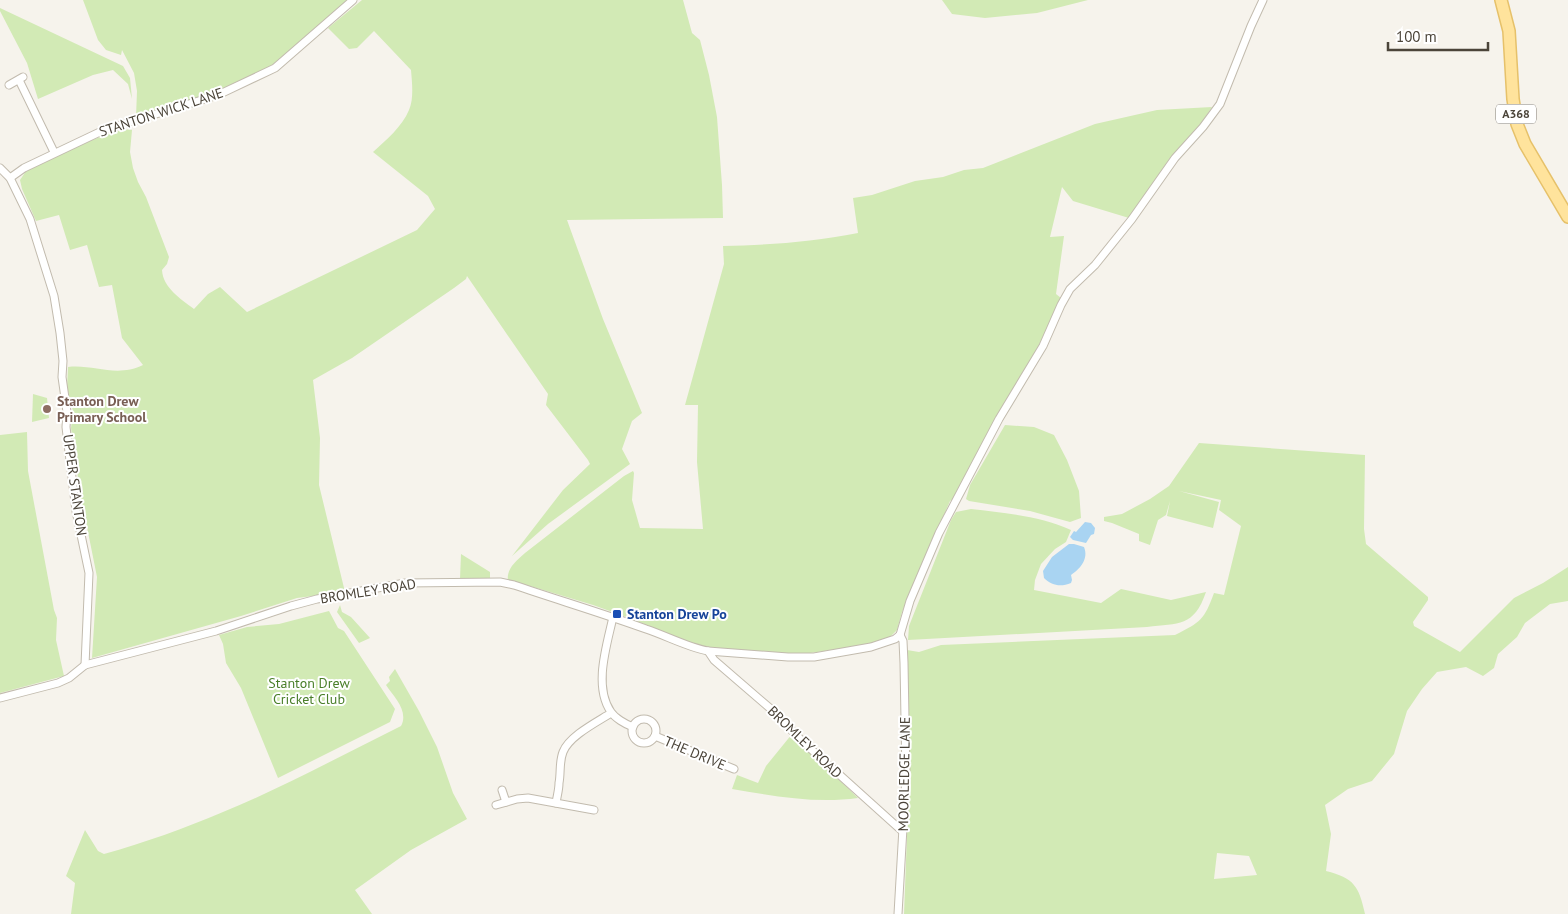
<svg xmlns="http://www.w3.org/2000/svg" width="1568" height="914" viewBox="0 0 1568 914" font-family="'PT Sans',sans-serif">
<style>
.green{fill:#d2eab5;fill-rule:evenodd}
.water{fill:#a9d4f2}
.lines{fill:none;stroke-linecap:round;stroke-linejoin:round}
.minor-casing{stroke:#c2bbae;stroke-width:9}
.primary-casing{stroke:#e6c16a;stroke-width:14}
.minor{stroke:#fff;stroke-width:7}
.primary{stroke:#ffe39c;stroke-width:11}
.education-dot{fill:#8d6e63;stroke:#fff;stroke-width:2}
.transit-dot{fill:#1a4fb4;stroke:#fff;stroke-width:2}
.labels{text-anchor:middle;stroke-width:4;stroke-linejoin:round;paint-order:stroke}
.shield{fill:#fff;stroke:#817c74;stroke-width:1}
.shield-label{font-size:12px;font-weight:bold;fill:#4b4439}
.street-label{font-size:14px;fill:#4b4439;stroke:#fff}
.education-label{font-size:14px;font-weight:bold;fill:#785e54;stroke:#fff;text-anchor:start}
.transit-label{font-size:14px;font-weight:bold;fill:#164399;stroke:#fff;text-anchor:start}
.park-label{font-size:14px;fill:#4a7f2a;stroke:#fff}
</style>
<rect width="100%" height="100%" fill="#f6f3ec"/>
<g class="green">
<polygon points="83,0 348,0 271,66 217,91 136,117 137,91 134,73 122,50 121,55 106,50 98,40"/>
<path d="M362,0H683L692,33L700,40L709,75L717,117L722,185L723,218L567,220L603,319L642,413L632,421L622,449L630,464L548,524L512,556L563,490L590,464L588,460L546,405L548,394L467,276L466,279L454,288L352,358L313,380L320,438L319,485L345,592L297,598L241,616L92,658L97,577L80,492L71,428L73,411L67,388L68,367C94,364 116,378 143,365L122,338L112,285L99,287L87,245L70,250L59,215L36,221L22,189L20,180L26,171C46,162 115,125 132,130L130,152L133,168L138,182L146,197L169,257L167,264L162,270C163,288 181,299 194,309L208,294L220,287L247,312L417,230L435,209L428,196L373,152C386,140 402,127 409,110C414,98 412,83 411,70L374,31L357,48L349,49L328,28Z"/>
<polygon points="942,0 1088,0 1037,13 985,18 952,14"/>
<polygon points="0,8 123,66 130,78 132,99 128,84 113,70 93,75 38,99 27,63 0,11"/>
<path d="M1212,107L1198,128L1170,158L1129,218L1073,201L1062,187L1050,237L1064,236L1056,294L1061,298L1039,345L954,498L950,501L902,612L897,630L890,637L862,646L810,653H784L720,650L700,647L632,619L593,605L520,583L508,581C506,569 516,561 525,553L624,476L633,471L634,473L632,500L640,528L703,529L697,462L698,405H685L724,264L723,246C771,245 812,242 858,233L853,198L872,195L915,181L943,177L964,170L983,168L1095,124L1157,110Z"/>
<polygon points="33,394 47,398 49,418 32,422"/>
<polygon points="1005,425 1034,427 1054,435 1067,460 1079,491 1081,518 1070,522 1030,511 969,501 966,499 970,485"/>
<polygon points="27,432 28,471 54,610 57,618 56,640 64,676 0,693 0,435"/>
<path d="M1199,443L1365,455L1364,529L1366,544L1428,597V600L1413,622L1414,626L1460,652L1514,598L1543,583L1568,567V601L1550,604L1525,623L1517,637L1498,654L1494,668L1483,676L1466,667L1437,672L1422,689L1407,711L1394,754L1372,781L1348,789L1325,805L1331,834L1326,871C1354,878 1359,886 1365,914H904L909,783L907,650L919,652L941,645L1175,635C1201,622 1204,620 1214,593L1224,595L1241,526L1219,510L1221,500L1179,491L1219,502L1213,528L1167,516L1170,501L1166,515L1158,520L1150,545L1139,541V534L1112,523L1104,521V517L1122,514L1150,499L1169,486ZM1217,853L1249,856L1257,875L1214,879Z"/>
<path d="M971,509C1004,513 1040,516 1071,530L1066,542L1055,549L1041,564L1035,580L1034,590L1101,603L1121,589L1171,600L1206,592C1194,627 1179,623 1147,627L908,640L909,626L951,520L956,512Z"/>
<polygon points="461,554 490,572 490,579 460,579"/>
<polygon points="340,605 342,612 351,617 370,638 359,643 337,612"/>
<polygon points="329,611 338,628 344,631 395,709 390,722 278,778 241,688 226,663 223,644 219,635 247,627 279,624"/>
<path d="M395,669L419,711L437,747L453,793L467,819L411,850L355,890L372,914H71L75,883L66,876L85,830L98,851L104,854C144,843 185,828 223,812C284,787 342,755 401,726C409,711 394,697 386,685L390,681L389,677Z"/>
<path d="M792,734L858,798C816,804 774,796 732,789L737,775L758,783L766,766Z"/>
</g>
<g class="water">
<polygon points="1085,522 1091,523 1095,528 1094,534 1091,535 1086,543 1073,540 1070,537 1074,531 1076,532"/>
<path d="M1069,544H1074L1084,547C1089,559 1080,569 1071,575L1072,580L1071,583C1061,587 1052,586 1044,578L1043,571L1052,557Z"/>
</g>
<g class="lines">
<defs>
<g id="minor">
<polyline points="19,80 54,152"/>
<polyline points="9,85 23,77"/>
<polyline points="0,168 10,178 30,219 54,296 60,333 63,361 62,377 67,412 66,427 76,511 89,573 85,665"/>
<polyline points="10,178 24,168 104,130 218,95 275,68 353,0"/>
<path d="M613,617C607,645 593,686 611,712C615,718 625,724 633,727"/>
<polyline points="900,635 910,601 939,533 999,419 1043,346 1061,305 1070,289 1095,265 1132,219 1175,158 1203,127 1220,104 1251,26 1263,0"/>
<polyline points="708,651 788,657 814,657 871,647 895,639 900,635"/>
<path d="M0,698L58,683L69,678L85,665L216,631L291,606L317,599L405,583L500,582L514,585C558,600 602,613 646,629C667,636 687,647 708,651L714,660L772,710L802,741L902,831"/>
<circle cx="644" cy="731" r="12"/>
<polyline points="655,736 734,769"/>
<polyline points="502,790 506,802"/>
<path d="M556,803C557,796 559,790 559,783C561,773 559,762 563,752C569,736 597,722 611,713"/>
<polyline points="496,805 517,799 528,798 594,810"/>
<polyline points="898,914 906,776 904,663 903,641 900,635"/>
</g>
<polyline id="primary" points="1501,0 1509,31 1513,99 1517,124 1525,144 1568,217"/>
</defs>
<use href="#minor" class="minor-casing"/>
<use href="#primary" class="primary-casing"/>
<use href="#minor" class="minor"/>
<use href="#primary" class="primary"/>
</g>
<circle class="education-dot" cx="47" cy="409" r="5"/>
<rect class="transit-dot" x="612" y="609" width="10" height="10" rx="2.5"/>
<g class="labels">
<rect class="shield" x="1496" y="104.5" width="40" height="19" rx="4"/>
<g class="shield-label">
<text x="1516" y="118">A368</text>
</g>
<g class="street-label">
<text transform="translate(161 112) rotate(-18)" y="5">STANTON WICK LANE</text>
<text transform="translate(75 485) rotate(82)" y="5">UPPER STANTON</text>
<text transform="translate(368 591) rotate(-9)" y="5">BROMLEY ROAD</text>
<text transform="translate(805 742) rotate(44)" y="5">BROMLEY ROAD</text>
<text transform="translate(695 753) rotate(23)" y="5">THE DRIVE</text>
<text transform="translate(904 774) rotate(-89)" y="5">MOORLEDGE LANE</text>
</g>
<g class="education-label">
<text x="57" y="406">Stanton Drew<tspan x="57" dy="16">Primary School</tspan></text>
</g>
<g class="transit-label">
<text x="627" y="619">Stanton Drew Po</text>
</g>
<g class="park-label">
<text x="309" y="688">Stanton Drew<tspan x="309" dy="16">Cricket Club</tspan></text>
</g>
</g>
<path d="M1388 42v8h100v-8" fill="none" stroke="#4b4439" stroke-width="2.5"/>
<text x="1396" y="42" font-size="15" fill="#4b4439" stroke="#ffffff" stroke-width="4" paint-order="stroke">100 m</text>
</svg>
